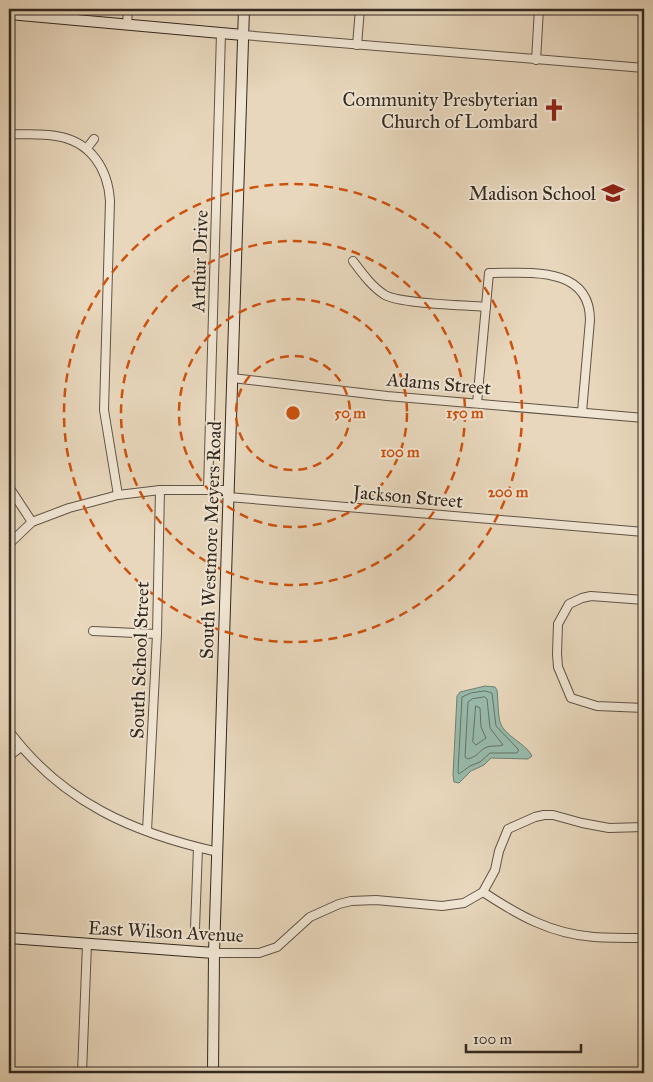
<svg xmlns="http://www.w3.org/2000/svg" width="653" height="1082" viewBox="0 0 653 1082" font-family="'IM FELL Great Primer',serif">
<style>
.water{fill:#98baab;stroke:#6f8073}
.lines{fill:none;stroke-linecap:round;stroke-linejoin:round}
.shore{stroke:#657266;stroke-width:1}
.street-casing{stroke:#605447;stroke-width:10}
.secondary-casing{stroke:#322920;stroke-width:12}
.street{stroke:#f0e5d3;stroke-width:8}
.secondary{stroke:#f0e5d3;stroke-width:10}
.ring{fill:none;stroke:#cd520f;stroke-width:2.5;stroke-dasharray:9 6}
.labels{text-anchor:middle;stroke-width:4;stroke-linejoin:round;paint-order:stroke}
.poi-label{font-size:19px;fill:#322920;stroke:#f0e5d3;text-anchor:end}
.street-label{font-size:19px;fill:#322920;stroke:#f0e5d3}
.centre{fill:#cd520f;stroke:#f0e5d3;stroke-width:2.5}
.ring-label{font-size:15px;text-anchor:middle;font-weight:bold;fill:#cd520f;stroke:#f0e5d3;stroke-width:4;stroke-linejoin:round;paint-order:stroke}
</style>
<rect width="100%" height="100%" fill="#e8d7bc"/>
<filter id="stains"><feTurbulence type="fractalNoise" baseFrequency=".004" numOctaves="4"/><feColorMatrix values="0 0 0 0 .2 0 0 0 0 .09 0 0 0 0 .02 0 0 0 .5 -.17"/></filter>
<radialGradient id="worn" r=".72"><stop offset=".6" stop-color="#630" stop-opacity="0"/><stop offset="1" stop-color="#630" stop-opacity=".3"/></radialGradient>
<path class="water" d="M485,686L495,687L497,690C498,699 498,714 500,722C503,735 528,745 532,756L528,759L491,758L484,765L471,771L459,783L454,782L453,775L457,696L460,692Z"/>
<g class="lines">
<g class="shore">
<polygon points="485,691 492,693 496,726 518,749 518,752 516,753 490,753 480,762 470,766 459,774 458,772 462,697 471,693"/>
<path d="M485,697L487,699L490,728L503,745C498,747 492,745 487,747C478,751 478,757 467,759L465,757L468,702L472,699Z"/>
<polygon points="476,706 480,708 481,727 486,738 476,745 473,742"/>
</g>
<defs>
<g id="street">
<polyline points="127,25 128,9"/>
<polyline points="243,35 644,68"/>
<polyline points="357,45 360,9"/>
<polyline points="536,60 539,9"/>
<path d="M9,134C24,135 40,133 56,136C90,141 108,168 110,201L104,410L118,495"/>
<polyline points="87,148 94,139"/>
<path d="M353,261C362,273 372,287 385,295C401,304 465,305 486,307"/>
<polyline points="232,378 387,396 644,418"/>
<path d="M477,403L489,273C527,273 590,265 590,320L582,412"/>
<polyline points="9,487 32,522"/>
<polyline points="208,490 221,33"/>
<polyline points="228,497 644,532"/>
<polyline points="9,544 32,522 69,508 118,495 160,490 229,490"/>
<polyline points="644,600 591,596 582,598 569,604 558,624 557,654 558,667 571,698 597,706 644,708"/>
<polyline points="93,631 157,634"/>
<path d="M9,731C62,802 133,833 218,852"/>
<polyline points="9,756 21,747"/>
<polyline points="147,831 157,634 160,490"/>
<path d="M483,892C518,915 551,934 594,937C610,938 627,938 644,938"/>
<polyline points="195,928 198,848"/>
<polyline points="214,953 259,953 277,947 310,917 339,904 351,901 376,900 442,906 464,903 483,892 495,870 499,851 508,829 535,817 544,815 553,815 582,823 609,828 644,827"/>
<polyline points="82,1073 87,944"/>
</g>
<g id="secondary">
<polyline points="9,14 243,35"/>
<polyline points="9,938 214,953"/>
<polyline points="213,1073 214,953 244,9"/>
</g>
</defs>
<use href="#street" class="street-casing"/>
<use href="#secondary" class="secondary-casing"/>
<use href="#street" class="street"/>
<use href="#secondary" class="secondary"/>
</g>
<g class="ring">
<circle cx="293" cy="413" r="57"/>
<circle cx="293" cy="413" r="114"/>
<circle cx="293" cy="413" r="172"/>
<circle cx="293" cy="413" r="229"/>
</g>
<defs>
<symbol id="church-bare" viewBox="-9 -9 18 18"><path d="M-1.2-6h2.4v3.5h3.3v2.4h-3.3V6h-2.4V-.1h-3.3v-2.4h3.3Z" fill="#8f2418" stroke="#f0e5d3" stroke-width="2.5" paint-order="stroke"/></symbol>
<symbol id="school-bare" viewBox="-9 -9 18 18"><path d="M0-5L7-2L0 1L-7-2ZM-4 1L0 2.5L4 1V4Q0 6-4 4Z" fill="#8f2418" stroke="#f0e5d3" stroke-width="2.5" paint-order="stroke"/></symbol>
</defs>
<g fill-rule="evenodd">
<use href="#church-bare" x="538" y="94" width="32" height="32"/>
<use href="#school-bare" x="597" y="177" width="32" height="32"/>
</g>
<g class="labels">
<g class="poi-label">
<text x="538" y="106">Community Presbyterian<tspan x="538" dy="22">Church of Lombard</tspan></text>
<text x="596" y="200">Madison School</text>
</g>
<g class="street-label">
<text transform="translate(199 261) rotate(-88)" y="7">Arthur Drive</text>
<text transform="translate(439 383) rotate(5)" y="7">Adams Street</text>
<text transform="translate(408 496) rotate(5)" y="7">Jackson Street</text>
<text transform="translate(210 540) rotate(-88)" y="7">South Westmore Meyers Road</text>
<text transform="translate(139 660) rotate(-88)" y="7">South School Street</text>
<text transform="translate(166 931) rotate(3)" y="7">East Wilson Avenue</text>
</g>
</g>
<circle cx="293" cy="413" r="8" class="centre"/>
<g class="ring-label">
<text x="350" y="418">50 m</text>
<text x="465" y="418">150 m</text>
<text x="400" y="457">100 m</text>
<text x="508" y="497">200 m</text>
</g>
<rect width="653" height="1082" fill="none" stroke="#e8d7bc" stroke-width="30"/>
<rect x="10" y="10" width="633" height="1062" fill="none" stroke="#322920" stroke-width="2.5"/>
<rect x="15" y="15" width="623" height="1052" fill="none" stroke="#322920"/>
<path d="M466 1044v8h115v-8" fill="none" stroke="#322920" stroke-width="2.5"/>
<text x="473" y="1044" font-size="15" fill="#322920" stroke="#f0e5d3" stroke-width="4" paint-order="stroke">100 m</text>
<rect width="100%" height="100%" filter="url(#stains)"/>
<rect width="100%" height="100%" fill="url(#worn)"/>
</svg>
